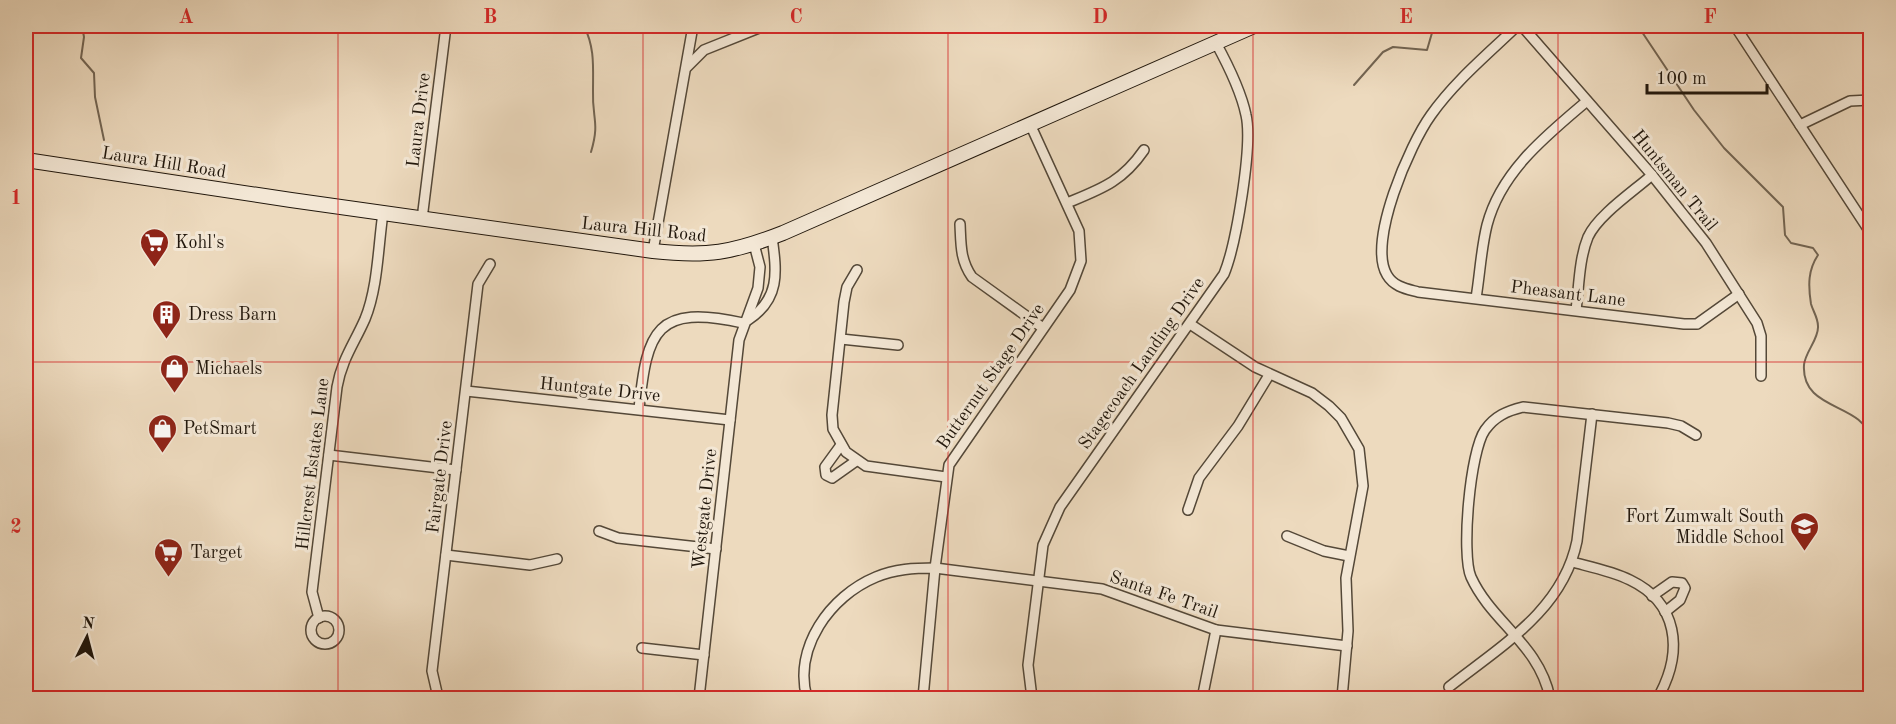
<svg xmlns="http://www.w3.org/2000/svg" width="1896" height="724" viewBox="0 0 1896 724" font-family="'Old Standard TT',serif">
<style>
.water{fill:url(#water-waves);stroke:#726452;stroke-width:1.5}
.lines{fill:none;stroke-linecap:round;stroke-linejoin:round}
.stream{stroke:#726452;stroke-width:2}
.minor-casing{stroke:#544838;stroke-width:12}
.secondary-casing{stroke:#21170c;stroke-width:16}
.minor{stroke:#f3e7d5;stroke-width:9}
.secondary{stroke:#f3e7d5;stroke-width:14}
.grid{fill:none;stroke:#d62828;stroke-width:1.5;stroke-opacity:0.55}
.labels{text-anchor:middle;stroke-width:6;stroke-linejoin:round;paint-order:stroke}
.street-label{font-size:18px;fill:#21170c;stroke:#f3e7d5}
.poi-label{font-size:18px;fill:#21170c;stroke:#f3e7d5;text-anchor:start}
.neatline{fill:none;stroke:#d62828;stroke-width:2}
.grid-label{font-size:20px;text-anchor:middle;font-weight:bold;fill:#d62828}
</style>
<defs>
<pattern id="water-waves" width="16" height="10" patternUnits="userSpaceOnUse" patternTransform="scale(1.5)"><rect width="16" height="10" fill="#a89881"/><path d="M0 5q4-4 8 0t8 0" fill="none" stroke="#887b68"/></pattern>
</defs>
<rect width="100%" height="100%" fill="#eddabe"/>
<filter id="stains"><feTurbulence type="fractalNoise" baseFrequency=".00333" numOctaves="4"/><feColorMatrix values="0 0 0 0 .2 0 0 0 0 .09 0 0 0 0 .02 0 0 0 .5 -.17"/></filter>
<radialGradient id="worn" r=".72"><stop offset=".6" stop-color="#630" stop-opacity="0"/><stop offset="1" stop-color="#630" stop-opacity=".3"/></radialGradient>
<polygon class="water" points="26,184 31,191 26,223"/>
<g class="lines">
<g class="stream">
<polyline points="82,26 84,37 81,58 94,73 95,97 104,140"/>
<path d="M584,26C595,48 593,67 593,91C592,119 600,122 591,152"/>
<path d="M1638,26L1694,110L1724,148L1783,207L1785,235L1791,243L1813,248L1818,255C1808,270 1808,285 1811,304C1813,311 1818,318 1818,326C1819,339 1805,352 1804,365C1801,412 1864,402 1870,439"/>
<polyline points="1354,85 1383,52 1393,47 1427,50 1434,26"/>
</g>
<defs>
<g id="minor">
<path d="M1517,26C1488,54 1455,81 1431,115C1410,144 1367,242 1387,275C1394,287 1407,289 1418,292L1684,324H1697L1739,294"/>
<polyline points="1522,26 1652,175 1706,243 1757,323 1761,336 1761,376"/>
<polyline points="1735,26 1870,232"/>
<polyline points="687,67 704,50 764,26"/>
<polyline points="1800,125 1850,101 1870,100"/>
<path d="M1067,203C1101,189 1122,182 1144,150"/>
<polyline points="422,219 446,26"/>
<path d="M960,224C961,244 960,260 972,277L1043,328"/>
<polyline points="653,251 693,26"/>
<polyline points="857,270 847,287 844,302 832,415 833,429 846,452 866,466 946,477"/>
<path d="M1476,298C1480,274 1481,249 1487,225C1501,171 1547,135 1587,101"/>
<path d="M1576,310C1579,287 1579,259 1588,237C1598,215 1634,191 1652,175"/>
<path d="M748,320C780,299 777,273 772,237"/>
<polyline points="1190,324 1255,367 1312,393 1329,406 1341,418 1359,449 1363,486 1346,578 1348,631 1342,698"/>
<polyline points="841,339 898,345"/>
<polyline points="466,391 730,420"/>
<path d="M639,409C647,330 656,304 743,323"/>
<polyline points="841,445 825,467 826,475 832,478 856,461"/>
<polyline points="329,455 456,470"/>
<polyline points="1188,510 1199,478 1238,426 1269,375"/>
<polyline points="599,531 618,538 716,549"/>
<polyline points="1287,536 1324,551 1349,556"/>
<polyline points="446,555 530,565 557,559"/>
<path d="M1572,562C1591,567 1612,571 1630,580C1678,603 1683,650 1660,694"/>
<polyline points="1652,596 1672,582 1682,583 1685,588 1680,600 1665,612"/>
<circle cx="325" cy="630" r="14"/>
<path d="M319,618L312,592L337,387C342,359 354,344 365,319C378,287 378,247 383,213"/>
<polyline points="642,648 704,655"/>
<path d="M1449,687C1501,646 1563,610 1577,541L1592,414"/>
<polyline points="1203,694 1216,630"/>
<polyline points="438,697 432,671 478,284 490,264"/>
<polyline points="699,698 739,340 758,288 760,267 754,244"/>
<path d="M807,698C793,648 830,596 876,577C895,569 914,568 935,568L1102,589L1216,630L1347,646"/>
<polyline points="923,698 935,568 949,465 1070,290 1081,261 1079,231 1030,124"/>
<path d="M1032,698L1028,665L1043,545L1060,507L1224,274C1236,245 1253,145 1246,115C1241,91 1228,65 1216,43"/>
<path d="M1550,698C1539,644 1492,623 1471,577C1461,554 1470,451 1485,430C1495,416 1507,411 1523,407L1668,423L1681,426L1696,435"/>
</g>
<path id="secondary" d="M26,160L291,200L653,251C707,257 732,253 783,233L1254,26"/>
</defs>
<use href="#minor" class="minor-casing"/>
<use href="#secondary" class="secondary-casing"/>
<use href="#minor" class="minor"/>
<use href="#secondary" class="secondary"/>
</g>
<path class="grid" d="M338,26V698M643,26V698M948,26V698M1253,26V698M1558,26V698M26,362H1870"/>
<defs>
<symbol id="supermarket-pin" viewBox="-11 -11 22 30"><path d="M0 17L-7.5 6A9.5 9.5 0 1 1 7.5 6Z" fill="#8f2418" stroke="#f3e7d5"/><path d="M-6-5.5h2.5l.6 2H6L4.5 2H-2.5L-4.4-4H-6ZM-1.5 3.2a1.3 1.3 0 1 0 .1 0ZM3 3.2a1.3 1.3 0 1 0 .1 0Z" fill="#fff"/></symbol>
<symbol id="building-pin" viewBox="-11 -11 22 30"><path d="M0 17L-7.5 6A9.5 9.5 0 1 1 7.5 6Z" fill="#8f2418" stroke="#f3e7d5"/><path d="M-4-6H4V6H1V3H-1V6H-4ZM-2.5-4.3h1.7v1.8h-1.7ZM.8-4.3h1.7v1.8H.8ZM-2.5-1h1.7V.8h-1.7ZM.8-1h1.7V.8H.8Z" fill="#fff"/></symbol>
<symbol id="shop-pin" viewBox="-11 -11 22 30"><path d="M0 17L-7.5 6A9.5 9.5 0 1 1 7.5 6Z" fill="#8f2418" stroke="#f3e7d5"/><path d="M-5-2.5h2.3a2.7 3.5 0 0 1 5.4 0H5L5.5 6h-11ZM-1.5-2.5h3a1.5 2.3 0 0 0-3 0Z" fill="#fff"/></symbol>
<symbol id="school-pin" viewBox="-11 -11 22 30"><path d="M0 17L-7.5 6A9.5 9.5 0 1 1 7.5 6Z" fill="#8f2418" stroke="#f3e7d5"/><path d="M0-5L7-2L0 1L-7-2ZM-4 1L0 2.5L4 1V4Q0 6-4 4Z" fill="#fff"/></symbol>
</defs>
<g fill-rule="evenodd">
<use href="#supermarket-pin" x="138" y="226" width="33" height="45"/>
<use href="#building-pin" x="150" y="298" width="33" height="45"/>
<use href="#shop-pin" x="158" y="352" width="33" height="45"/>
<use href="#shop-pin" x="146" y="412" width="33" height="45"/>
<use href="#school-pin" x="1788" y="510" width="33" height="45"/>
<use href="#supermarket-pin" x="152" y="536" width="33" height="45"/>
</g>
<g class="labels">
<g class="street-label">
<text transform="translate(418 120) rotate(-83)" y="6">Laura Drive</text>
<text transform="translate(164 162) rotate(9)" y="6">Laura Hill Road</text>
<text transform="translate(1675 180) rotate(51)" y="6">Huntsman Trail</text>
<text transform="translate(644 229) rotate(6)" y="6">Laura Hill Road</text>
<text transform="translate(1568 293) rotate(7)" y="6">Pheasant Lane</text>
<text transform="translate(1141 363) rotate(-55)" y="6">Stagecoach Landing Drive</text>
<text transform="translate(990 376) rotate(-55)" y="6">Butternut Stage Drive</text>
<text transform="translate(600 389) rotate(6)" y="6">Huntgate Drive</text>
<text transform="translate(312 464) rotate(-83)" y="6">Hillcrest Estates Lane</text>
<text transform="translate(439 477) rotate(-83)" y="6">Fairgate Drive</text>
<text transform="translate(704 509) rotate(-84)" y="6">Westgate Drive</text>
<text transform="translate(1164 594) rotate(19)" y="6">Santa Fe Trail</text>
</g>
<g class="poi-label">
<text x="175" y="248">Kohl's</text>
<text x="188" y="320">Dress Barn</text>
<text x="195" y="374">Michaels</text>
<text x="183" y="434">PetSmart</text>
<text x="1784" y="522" text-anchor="end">Fort Zumwalt South<tspan x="1784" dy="21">Middle School</tspan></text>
<text x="190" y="558">Target</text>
</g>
</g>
<rect width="1896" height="724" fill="none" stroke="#eddabe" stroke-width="66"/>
<g transform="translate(87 637) rotate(6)" stroke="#f3e7d5" stroke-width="4.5" paint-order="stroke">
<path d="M0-4.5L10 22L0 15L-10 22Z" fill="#21170c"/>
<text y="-9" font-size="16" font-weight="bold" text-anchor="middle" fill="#21170c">N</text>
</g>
<path d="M1647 84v9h120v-9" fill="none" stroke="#21170c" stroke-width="3"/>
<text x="1656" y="84" font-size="18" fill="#21170c" stroke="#f3e7d5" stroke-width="4.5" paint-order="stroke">100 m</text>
<rect x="33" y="33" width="1830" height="658" class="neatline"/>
<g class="grid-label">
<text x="186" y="23">A</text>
<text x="490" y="23">B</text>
<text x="796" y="23">C</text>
<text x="1100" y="23">D</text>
<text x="1406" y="23">E</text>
<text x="1710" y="23">F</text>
<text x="16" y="204">1</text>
<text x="16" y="533">2</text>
</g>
<rect width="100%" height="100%" filter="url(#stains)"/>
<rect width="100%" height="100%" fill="url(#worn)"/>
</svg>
